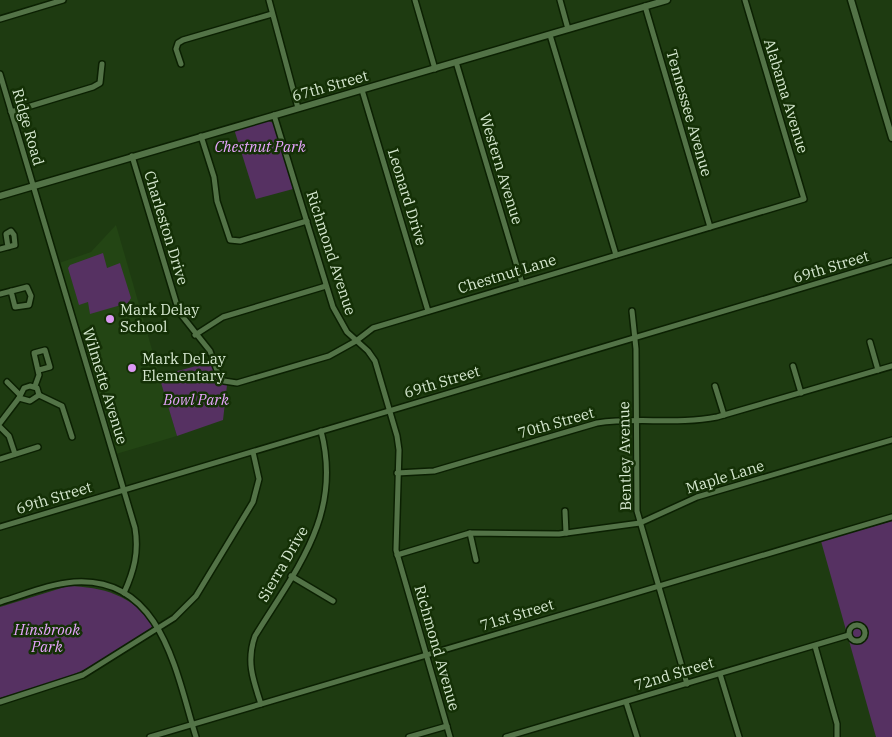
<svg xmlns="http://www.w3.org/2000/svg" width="892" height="737" viewBox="0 0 892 737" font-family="'IBM Plex Serif',serif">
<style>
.built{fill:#234514}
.green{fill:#563162}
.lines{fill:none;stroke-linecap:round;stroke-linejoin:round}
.minor-casing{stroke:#0b2002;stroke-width:8}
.tertiary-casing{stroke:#0b2002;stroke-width:9}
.minor{stroke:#537347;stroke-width:5}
.tertiary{stroke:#537347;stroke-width:6}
.poi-dot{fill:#dc99f4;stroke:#143006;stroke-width:2}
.labels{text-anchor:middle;stroke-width:5;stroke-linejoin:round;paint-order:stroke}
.street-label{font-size:15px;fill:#d6e8d0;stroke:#143006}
.park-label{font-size:15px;font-style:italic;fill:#e7a5fd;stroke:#143006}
.poi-label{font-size:15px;fill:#d6e8d0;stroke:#143006;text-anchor:start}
</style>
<rect width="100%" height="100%" fill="#1e3b11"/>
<polygon class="built" points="116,225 177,436 116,454 59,263 91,252"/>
<g class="green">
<polygon points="268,121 274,123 293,189 256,199 234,129"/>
<polygon points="103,253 107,268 120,263 131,298 128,303 90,314 88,302 79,305 68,268 70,265"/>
<polygon points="211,362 217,379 227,385 223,420 177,436 159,376"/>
<polygon points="892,521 892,737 876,737 821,541"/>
<path d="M68,586C103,587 132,595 153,625L150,629L94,665L66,678L0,698V607Z"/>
</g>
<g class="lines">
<defs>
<g id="minor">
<polyline points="269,0 298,108"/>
<polyline points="415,0 435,69"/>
<polyline points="560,0 568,29"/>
<polyline points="645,6 710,227"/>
<polyline points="0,19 63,0"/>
<polyline points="550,35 616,255"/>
<polyline points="456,62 522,283"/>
<polyline points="181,64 176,49 178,43 183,40 272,14"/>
<path d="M0,74L135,528C139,552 134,571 124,593"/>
<polyline points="362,90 428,311"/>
<polyline points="11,112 93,87 100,83 102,64"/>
<polyline points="274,115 333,307 347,332 368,351 375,361 397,436 399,450 396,550 450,737"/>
<polyline points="201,136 214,177 217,201 230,240 240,241 307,221"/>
<polyline points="132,156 179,312 210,351 219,376 224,381 237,383 329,356 356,341 373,328 804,199 745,0"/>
<polyline points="0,249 15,245 14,235 11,231 6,234 8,247"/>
<polyline points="0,294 27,287 31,296 29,305 15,307 11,291"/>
<polyline points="632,311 636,349 637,511 687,684"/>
<polyline points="195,335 223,317 326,286"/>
<polyline points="870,342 878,370"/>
<polyline points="793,366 801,393"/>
<polyline points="7,382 20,395"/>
<polyline points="35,386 39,375 34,353 45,350 50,367 39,370"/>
<polyline points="715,386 724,415"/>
<polyline points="39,395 62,406 72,437"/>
<polyline points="19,398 24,388 30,386 37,388 39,395"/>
<polyline points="0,423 19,398 30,401 39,395"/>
<polyline points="0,427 9,436 15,454"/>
<polyline points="0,459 38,447"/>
<path d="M397,473L434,471L597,423C637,417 677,425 717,417L892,366"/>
<polyline points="565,511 566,533"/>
<polyline points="0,527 892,261"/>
<polyline points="470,533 476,560"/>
<polyline points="397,555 470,533 559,534 640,523 697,497 892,440"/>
<polyline points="291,576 333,601"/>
<path d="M0,602C24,595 49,584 74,582C162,576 176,673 196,737"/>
<circle cx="857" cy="633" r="8"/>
<polyline points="815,646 837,724 837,737"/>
<polyline points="720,674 739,737"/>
<polyline points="0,702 83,675 174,618 196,596 253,502 259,479 253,452"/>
<polyline points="626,702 637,737"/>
<path d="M261,704C253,680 246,661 255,636C296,569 343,515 321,431"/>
<polyline points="150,737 892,517"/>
<polyline points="409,737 447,726"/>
<polyline points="506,737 849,635"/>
</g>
<g id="tertiary">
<polyline points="851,0 892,138"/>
<polyline points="0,196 667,0"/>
</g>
</defs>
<use href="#minor" class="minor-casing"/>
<use href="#tertiary" class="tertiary-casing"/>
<use href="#minor" class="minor"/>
<use href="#tertiary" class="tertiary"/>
</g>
<g class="poi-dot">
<circle cx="110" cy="319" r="5"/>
<circle cx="132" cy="368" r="5"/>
</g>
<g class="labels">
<g class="street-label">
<text transform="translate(330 86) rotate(-16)" y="5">67th Street</text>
<text transform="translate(786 96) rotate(73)" y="5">Alabama Avenue</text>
<text transform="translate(689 113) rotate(74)" y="5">Tennessee Avenue</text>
<text transform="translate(28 127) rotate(74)" y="5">Ridge Road</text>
<text transform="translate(501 169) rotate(73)" y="5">Western Avenue</text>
<text transform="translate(407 197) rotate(73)" y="5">Leonard Drive</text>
<text transform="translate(166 228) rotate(73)" y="5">Charleston Drive</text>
<text transform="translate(331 253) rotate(72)" y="5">Richmond Avenue</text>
<text transform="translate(831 267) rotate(-17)" y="5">69th Street</text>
<text transform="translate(507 274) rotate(-17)" y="5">Chestnut Lane</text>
<text transform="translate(442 382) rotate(-17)" y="5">69th Street</text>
<text transform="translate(105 386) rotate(73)" y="5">Wilmette Avenue</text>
<text transform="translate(556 423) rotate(-16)" y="5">70th Street</text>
<text transform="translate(625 456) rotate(-91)" y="5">Bentley Avenue</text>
<text transform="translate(725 477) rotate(-17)" y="5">Maple Lane</text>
<text transform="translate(54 498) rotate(-17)" y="5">69th Street</text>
<text transform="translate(283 564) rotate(-60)" y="5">Sierra Drive</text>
<text transform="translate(517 615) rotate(-17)" y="5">71st Street</text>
<text transform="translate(437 648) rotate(74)" y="5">Richmond Avenue</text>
<text transform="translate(674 674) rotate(-17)" y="5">72nd Street</text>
</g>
<g class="park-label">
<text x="260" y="152">Chestnut Park</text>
<text x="196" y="405">Bowl Park</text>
<text x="47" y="635">Hinsbrook<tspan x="47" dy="17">Park</tspan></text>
</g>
<g class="poi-label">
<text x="120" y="315">Mark Delay<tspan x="120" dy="17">School</tspan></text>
<text x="142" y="364">Mark DeLay<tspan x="142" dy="17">Elementary</tspan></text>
</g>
</g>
</svg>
